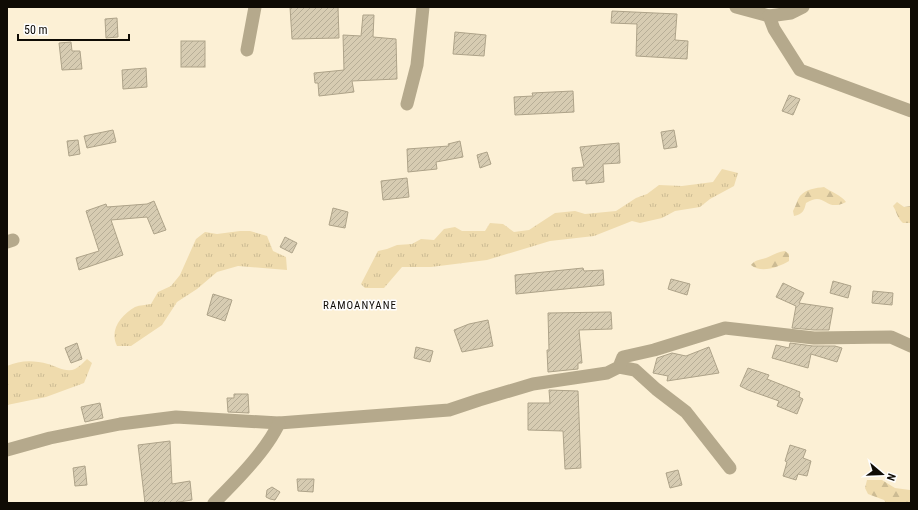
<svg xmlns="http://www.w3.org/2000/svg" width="918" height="510" viewBox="0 0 918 510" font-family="'Roboto Condensed',sans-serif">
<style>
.grass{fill:url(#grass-tufts)}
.forest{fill:url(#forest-firs)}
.building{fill:url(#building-hatch);stroke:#aea389}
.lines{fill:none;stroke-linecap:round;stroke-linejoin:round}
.street{stroke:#b5a98c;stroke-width:13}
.labels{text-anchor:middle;stroke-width:3;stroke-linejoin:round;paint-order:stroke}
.neighbourhood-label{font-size:11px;letter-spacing:1px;fill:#0f0b04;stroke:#fefefe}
</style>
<defs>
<pattern id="grass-tufts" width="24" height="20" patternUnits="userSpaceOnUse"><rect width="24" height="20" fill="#efdbad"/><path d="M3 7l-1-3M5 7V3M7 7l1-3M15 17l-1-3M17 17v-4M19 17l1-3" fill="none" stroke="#ccbb93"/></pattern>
<pattern id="forest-firs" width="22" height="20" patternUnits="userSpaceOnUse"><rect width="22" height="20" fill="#efdbad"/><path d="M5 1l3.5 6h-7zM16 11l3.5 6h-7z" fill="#ccbb93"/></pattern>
<pattern id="building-hatch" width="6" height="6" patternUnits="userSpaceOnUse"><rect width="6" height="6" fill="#d7ccb2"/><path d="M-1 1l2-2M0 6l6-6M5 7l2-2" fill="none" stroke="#b7ae97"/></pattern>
</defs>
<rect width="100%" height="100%" fill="#fcf0d5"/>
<g class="grass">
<polygon points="722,169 738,173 734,186 710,199 700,207 675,211 662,218 640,223 632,221 594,236 550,241 487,260 431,267 402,267 384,288 365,288 361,284 378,251 387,249 397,245 412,244 421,239 434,240 444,229 455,227 462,231 485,231 490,223 503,224 514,232 529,230 555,213 575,211 585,214 616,211 636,198 647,194 659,185 682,186 713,182"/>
<path d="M240,231H250L267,236L273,251L286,257L287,270L238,266L217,272L197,289L177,302L162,325L131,346H117C109,330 121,315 135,307C140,305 146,305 151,304L158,292L171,286L180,275L196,239L205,232L217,234Z"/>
<path d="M87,359L92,363L84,383L46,397L7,405V366C20,360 34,360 48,364C56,366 66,373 75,369C79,367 84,362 87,359Z"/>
</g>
<g class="forest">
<path d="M824,187C831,192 841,195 846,202C824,213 826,190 806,203C804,211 803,214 794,216L793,211C796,206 797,200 800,196C806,189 816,188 824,187Z"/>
<path d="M897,202L904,207L911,206V223H903C897,218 897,212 893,206Z"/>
<path d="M785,251L789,254V261C779,267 761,274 751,265C755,260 760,260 766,258C773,255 777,252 785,251Z"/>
<polygon points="867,480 882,480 895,488 910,490 911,503 886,503 884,500 868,494 865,488"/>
</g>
<g class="building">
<polygon points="290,7 338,7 339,38 292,39"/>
<polygon points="612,11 677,14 675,40 688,41 687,59 636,56 637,24 611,23"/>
<polygon points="363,15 374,15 373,37 396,39 397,79 352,81 354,92 319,96 318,83 315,83 314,73 344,70 343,35 361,36"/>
<polygon points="117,18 118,37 106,38 105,19"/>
<polygon points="455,32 486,35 484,56 453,54"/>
<rect x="181" y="41" width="24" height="26"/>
<polygon points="71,42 72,51 80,51 82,69 62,70 59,43"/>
<polygon points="146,68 147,87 123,89 122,70"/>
<polygon points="573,91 574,112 515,115 514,97 533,96 532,93"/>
<polygon points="789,95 800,99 793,115 782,111"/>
<polygon points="113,130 116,142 87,148 84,136"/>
<polygon points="674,130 677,147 664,149 661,132"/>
<polygon points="78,140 80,154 69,156 67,141"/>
<polygon points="460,141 463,157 436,162 437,169 408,172 407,149 449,146 448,144"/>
<polygon points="619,143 620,163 603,164 604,182 586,184 586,180 573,181 572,168 584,167 580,147"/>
<polygon points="487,152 491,164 480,168 477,155"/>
<polygon points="407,178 409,197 383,200 381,181"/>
<polygon points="154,201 166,230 154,234 147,217 111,220 123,255 79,270 76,258 99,251 86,211 106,204 107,207 147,204"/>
<polygon points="333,208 348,212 345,228 329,225"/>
<polygon points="285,237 297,243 292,253 280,247"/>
<polygon points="583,268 584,271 603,270 604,285 516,294 515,275"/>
<polygon points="671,279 690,284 687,295 668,289"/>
<polygon points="833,281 851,286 848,298 830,293"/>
<polygon points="783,283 804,293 799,303 833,308 829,330 814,330 792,328 796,306 776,297"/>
<polygon points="873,291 893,293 892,305 872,303"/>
<polygon points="213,294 232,300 225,321 207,315"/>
<polygon points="611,312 612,329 579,330 582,363 578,363 578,369 548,372 547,350 549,350 548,313"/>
<polygon points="488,320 493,346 462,352 454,330 469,324"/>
<polygon points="77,343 82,359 71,363 65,348"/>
<polygon points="790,343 813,346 835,346 842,348 837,362 811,354 808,368 772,358 776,345 789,348"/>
<polygon points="416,347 433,351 430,362 414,358"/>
<polygon points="709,347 719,373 667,381 668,376 653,373 657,358 672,353 686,356"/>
<polygon points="748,368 769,375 767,379 800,392 799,397 803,399 797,414 777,406 779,401 748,390 740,386"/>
<polygon points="549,390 578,391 581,468 565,469 563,431 528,430 528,403 550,403"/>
<polygon points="234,394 248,394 249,413 228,412 227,398 234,398"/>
<polygon points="100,403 103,418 85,422 81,407"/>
<polygon points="170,441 172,484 190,481 192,500 172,503 145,503 138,445"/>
<polygon points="790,445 806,450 803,458 811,461 807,476 798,474 796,480 783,476 787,462 785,461"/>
<polygon points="85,466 87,485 75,486 73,468"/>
<polygon points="678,470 682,485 670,488 666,473"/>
<polygon points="297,479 314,479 313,492 298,491"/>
<polygon points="272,487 280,492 275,500 270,499 266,497 267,490"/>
</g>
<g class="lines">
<g class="street">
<polyline points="736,7 769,16 774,29 800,70 911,111"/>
<polyline points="769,16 791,13 803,7"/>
<polyline points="247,50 255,7"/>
<polyline points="407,104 417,65 423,7"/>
<polyline points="7,242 13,240"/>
<polyline points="619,367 635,370 656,389 686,412 730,468"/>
<polyline points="7,450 50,438 120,424 176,417 279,423 449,410 479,400 533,384 607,373 619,367 623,357 654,350 725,328 814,338 891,337 911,346"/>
<path d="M214,503C235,482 267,450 279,423"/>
</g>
</g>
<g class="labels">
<g class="neighbourhood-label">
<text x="360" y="309">RAMOANYANE</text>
</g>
</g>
<rect width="918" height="510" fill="none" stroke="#0f0b04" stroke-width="16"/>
<g transform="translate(882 474) rotate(109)" stroke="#fefefe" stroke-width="3" paint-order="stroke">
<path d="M0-3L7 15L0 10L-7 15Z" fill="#0f0b04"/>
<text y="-6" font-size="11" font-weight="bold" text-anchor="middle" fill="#0f0b04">N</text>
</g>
<path d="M18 34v6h111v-6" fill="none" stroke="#0f0b04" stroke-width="2"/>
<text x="24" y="34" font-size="12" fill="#0f0b04" stroke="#fefefe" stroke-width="3" paint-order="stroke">50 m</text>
</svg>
